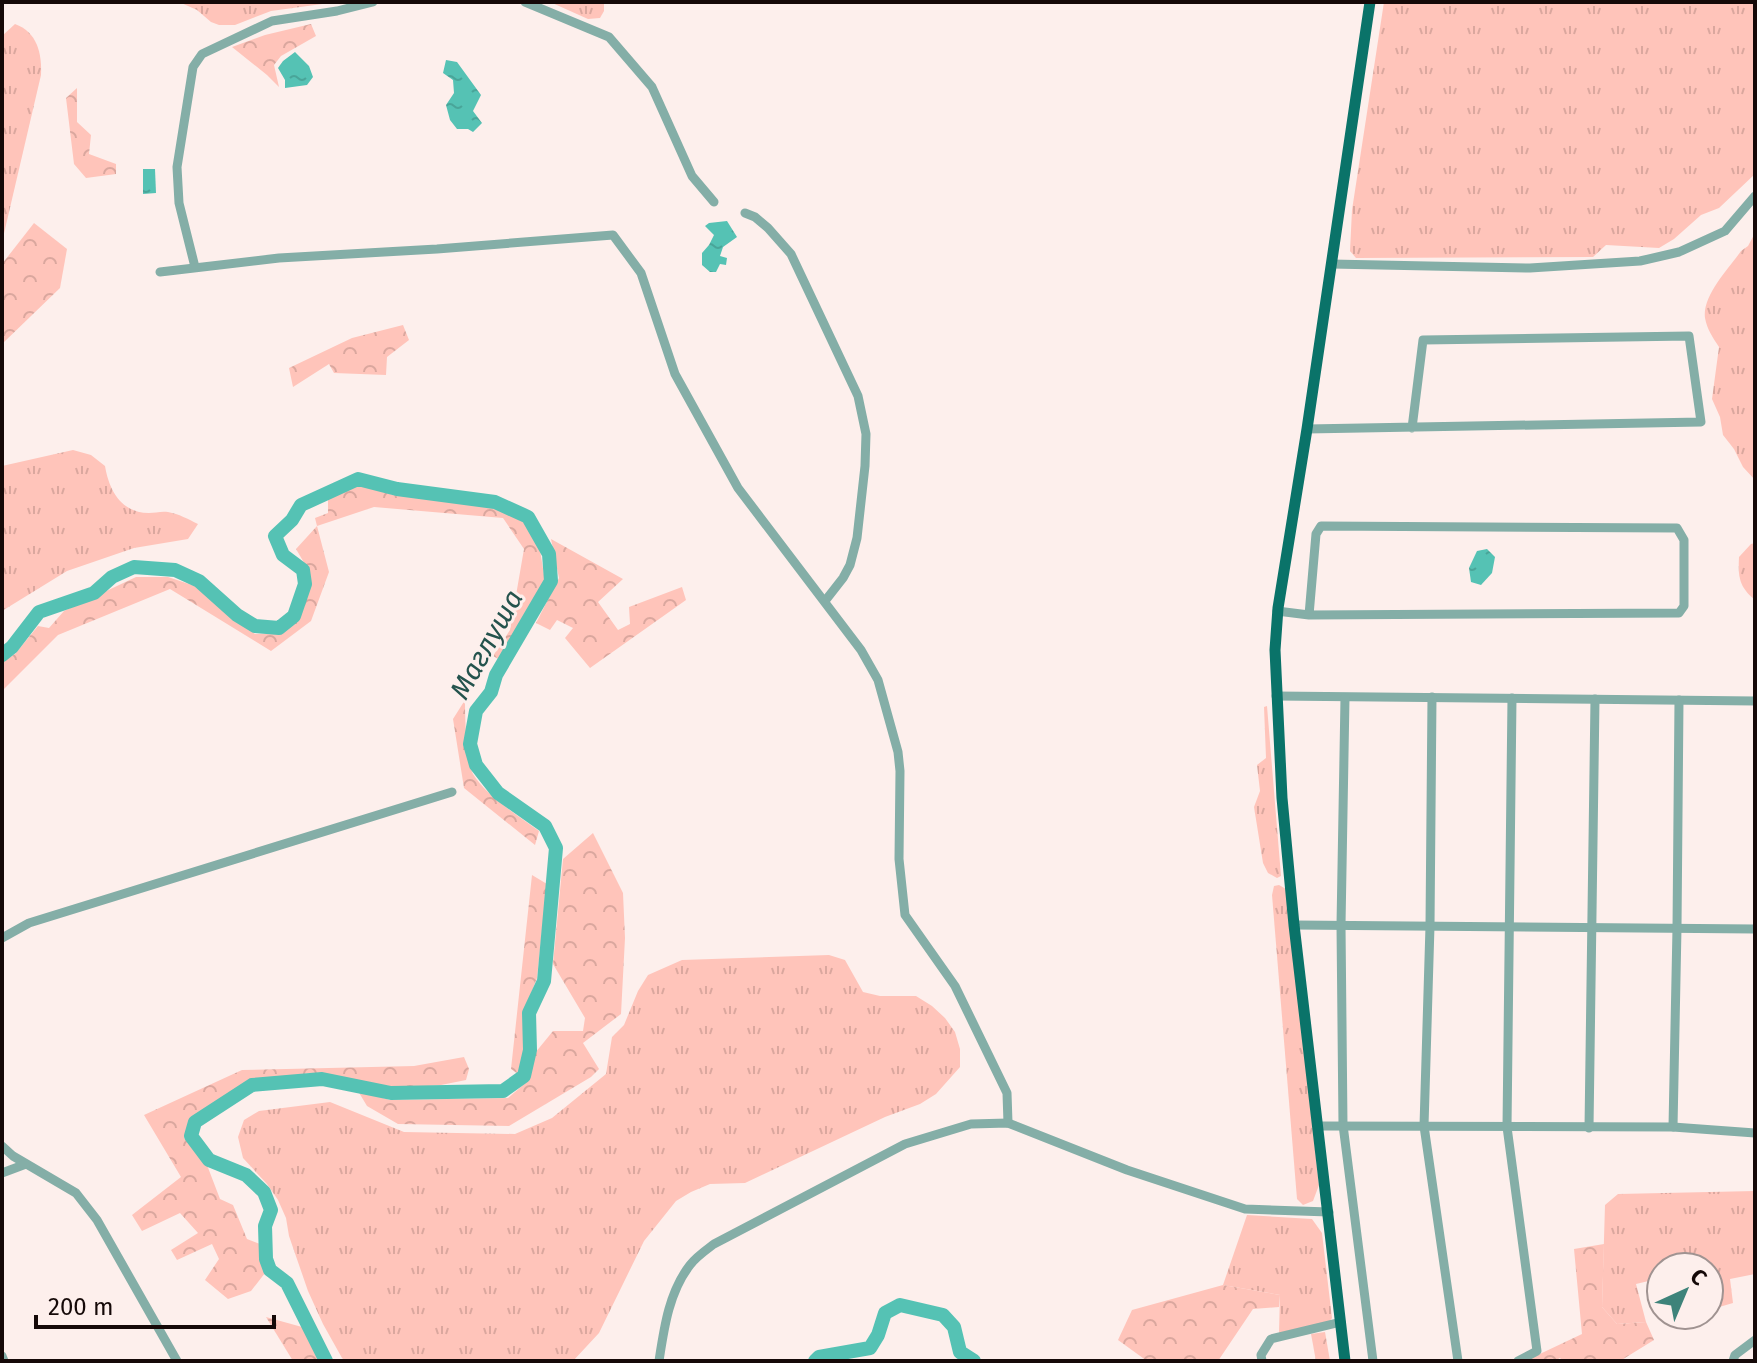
<svg xmlns="http://www.w3.org/2000/svg" width="1757" height="1363" viewBox="0 0 1757 1363" font-family="'Fira Sans',sans-serif">
<style>
.grass{fill:url(#grass-tufts)}
.forest{fill:url(#forest-crowns)}
.water{fill:url(#water-ripples)}
.lines{fill:none;stroke-linecap:round;stroke-linejoin:round}
.river{stroke:#55c2b4;stroke-width:14}
.minor{stroke:#84aea7;stroke-width:9}
.major{stroke:#0a7369;stroke-width:11}
.labels{text-anchor:middle;stroke-width:6;stroke-linejoin:round;paint-order:stroke}
.water-label{font-size:28px;font-style:italic;fill:#24534d;stroke:#fdefec}
</style>
<defs>
<pattern id="grass-tufts" width="24" height="20" patternUnits="userSpaceOnUse" patternTransform="scale(2)"><rect width="24" height="20" fill="#ffc4ba"/><path d="M3 7l-1-3M5 7V3M7 7l1-3M15 17l-1-3M17 17v-4M19 17l1-3" fill="none" stroke="#daa79e"/></pattern>
<pattern id="forest-crowns" width="20" height="18" patternUnits="userSpaceOnUse" patternTransform="scale(2)"><rect width="20" height="18" fill="#ffc4ba"/><path d="M2 6a3 3 0 1 1 6 0M12 15a3 3 0 1 1 6 0" fill="none" stroke="#daa79e"/></pattern>
<pattern id="water-ripples" width="26" height="14" patternUnits="userSpaceOnUse" patternTransform="scale(2)"><rect width="26" height="14" fill="#55c2b4"/><path d="M2 4q2-2 4 0t4 0M15 11q2-2 4 0t4 0" fill="none" stroke="#49a599"/></pattern>
</defs>
<rect width="100%" height="100%" fill="#fdefec"/>
<g class="grass">
<polygon points="179,2 337,2 271,11 235,25 219,25 211,22 197,10"/>
<polygon points="550,2 604,2 604,11 600,18 588,19"/>
<polygon points="1384,2 1755,2 1755,174 1719,208 1701,215 1674,239 1659,248 1606,245 1593,257 1356,258 1350,251 1352,210"/>
<path d="M15,24C37,32 42,53 41,75L2,242V36Z"/>
<path d="M1755,233V480L1743,467L1734,449L1723,435L1720,417L1712,399L1719,347C1713,338 1707,329 1705,318C1702,296 1729,268 1741,251L1748,246Z"/>
<path d="M73,450L91,455L105,466C109,490 121,513 149,513C155,513 161,511 168,512C179,514 188,519 198,524L188,539L134,548L67,571L2,611V466Z"/>
<path d="M1755,543V600C1739,587 1738,577 1739,557L1751,544Z"/>
<polygon points="1267,706 1281,876 1277,878 1268,873 1263,863 1254,807 1260,791 1257,765 1266,758 1264,707"/>
<polygon points="1279,885 1286,889 1319,1185 1313,1201 1303,1205 1297,1199 1272,895 1274,886"/>
<polygon points="829,955 845,960 863,992 880,996 916,996 932,1006 945,1018 955,1032 960,1049 960,1067 936,1094 920,1104 885,1117 745,1183 710,1184 691,1192 676,1201 644,1241 599,1333 573,1361 345,1361 342,1358 323,1324 308,1291 289,1236 286,1218 278,1200 267,1184 243,1158 238,1137 244,1120 259,1111 330,1102 404,1132 515,1134 552,1118 606,1074 612,1037 624,1025 638,991 648,975 682,960"/>
<polygon points="1755,1191 1755,1274 1730,1279 1733,1303 1709,1310 1709,1267 1661,1267 1661,1278 1636,1284 1646,1322 1617,1324 1602,1307 1605,1205 1618,1194"/>
<polygon points="1247,1215 1312,1219 1322,1233 1332,1318 1330,1321 1279,1333 1280,1295 1223,1285"/>
</g>
<g class="forest">
<polygon points="311,24 316,36 281,56 274,65 279,87 267,75 232,47 265,35"/>
<polygon points="77,88 77,122 91,135 89,154 116,164 116,174 86,178 74,164 66,98"/>
<polygon points="34,223 67,249 60,288 2,344 2,264"/>
<polygon points="403,325 409,340 387,357 386,375 334,373 329,364 293,387 289,368 352,338"/>
<polygon points="359,484 393,495 491,506 523,520 540,550 545,581 500,660 493,656 510,630 524,549 503,518 374,507 317,526 329,572 311,621 271,651 170,589 58,635 2,691 2,662 15,654 38,626 49,628 64,611 136,577 168,577 195,586 255,634 280,633 300,617 311,586 306,566 296,549 317,526 315,518 328,513 328,499"/>
<polygon points="551,539 623,579 598,602 618,630 630,624 629,607 682,587 686,600 590,668 565,638 573,628 557,620 550,630 536,623 559,578"/>
<path d="M465,700C465,717 466,760 473,774C486,796 519,816 539,831L535,845L464,788L453,719Z"/>
<polygon points="593,833 623,893 625,938 621,1014 583,1043 599,1069 591,1077 509,1126 398,1124 367,1106 358,1091 390,1100 508,1098 529,1080 535,1053 553,1031 583,1031 585,1018 553,964 563,859"/>
<polygon points="532,875 547,884 537,978 524,1011 526,1052 518,1074 511,1069"/>
<polygon points="464,1057 469,1069 466,1080 441,1085 401,1088 310,1073 251,1082 191,1117 184,1138 207,1165 220,1199 233,1205 247,1239 260,1244 265,1273 251,1291 228,1299 205,1280 219,1259 212,1244 177,1260 171,1250 198,1233 180,1213 142,1231 132,1215 181,1177 144,1115 242,1070 414,1066"/>
<polygon points="1604,1244 1602,1307 1617,1324 1646,1322 1654,1340 1620,1361 1601,1361 1599,1359 1596,1361 1563,1361 1560,1358 1554,1361 1525,1361 1582,1334 1574,1249"/>
<polygon points="1223,1285 1280,1295 1279,1307 1253,1309 1218,1361 1147,1361 1118,1340 1132,1310"/>
<polygon points="266,1317 302,1327 319,1361 293,1361"/>
<polygon points="1325,1332 1330,1361 1316,1361 1311,1334"/>
</g>
<g class="water">
<polygon points="295,52 309,66 313,77 307,85 285,88 285,80 278,68 283,61"/>
<polygon points="446,60 457,62 481,95 473,111 482,123 473,132 468,129 457,129 450,120 446,105 454,93 453,80 443,73"/>
<polygon points="143,169 155,169 156,193 143,194"/>
<polygon points="727,221 737,237 723,247 720,256 727,258 726,265 720,264 716,272 710,272 702,265 702,253 709,245 714,235 705,226 709,223"/>
<polygon points="1487,549 1495,557 1492,573 1481,585 1471,582 1469,568 1477,551"/>
</g>
<g class="lines">
<g class="river">
<polyline points="2,655 12,647 39,612 94,593 112,577 134,567 175,570 199,581 237,615 255,626 279,628 294,616 305,584 303,570 283,555 275,536 292,520 301,505 358,479 397,489 495,502 528,517 549,554 551,581 496,675 491,692 476,711 470,744 476,765 498,793 545,826 556,848 544,981 529,1013 530,1050 524,1076 503,1091 391,1093 322,1079 252,1085 195,1122 191,1136 209,1160 246,1175 264,1192 271,1210 265,1226 266,1259 270,1270 287,1283 326,1361"/>
<polyline points="815,1361 819,1357 870,1348 878,1335 885,1313 900,1305 943,1315 954,1327 960,1352 974,1361"/>
</g>
<g class="minor">
<polyline points="525,2 609,37 652,87 692,176 714,202"/>
<polyline points="745,213 755,217 768,228 791,254 858,396 866,434 865,466 857,538 850,565 843,578 825,601"/>
<polyline points="1331,264 1530,268 1640,261 1679,252 1725,231 1755,196"/>
<polyline points="195,267 179,203 177,167 193,67 202,54 272,21 337,11 373,2"/>
<polyline points="160,272 279,258 437,249 613,235 641,273 675,374 738,488 861,650 878,680 898,752 900,771 899,859 905,915 955,986 1007,1093 1008,1123"/>
<polyline points="1307,429 1701,422 1689,336 1423,340 1412,428"/>
<polyline points="1277,611 1309,615 1679,613 1684,606 1684,540 1677,528 1321,526 1316,534 1309,615"/>
<polyline points="1276,696 1755,701"/>
<polyline points="1432,697 1430,926 1424,1126 1458,1361"/>
<polyline points="1345,698 1341,925 1343,1125 1373,1361"/>
<polyline points="1512,698 1507,1127 1537,1351 1518,1361"/>
<polyline points="1294,925 1755,929"/>
<polyline points="2,938 29,923 452,792"/>
<polyline points="1318,1126 1673,1127 1755,1133"/>
<polyline points="1673,1127 1677,928 1679,700"/>
<polyline points="1589,1128 1595,699"/>
<polyline points="2,1146 13,1156 76,1193 97,1220 177,1361"/>
<polyline points="2,1173 26,1164"/>
<polyline points="2,1356 4,1361"/>
<path d="M659,1361C664,1328 669,1292 690,1265C696,1257 706,1250 714,1244L905,1144L971,1124L1008,1123L1127,1170L1245,1209L1329,1212"/>
<polyline points="1262,1361 1261,1355 1271,1339 1341,1322"/>
<polyline points="1733,1361 1735,1355 1755,1340"/>
</g>
<polyline class="major" points="1345,1361 1294,925 1282,798 1275,650 1278,608 1307,429 1370,2"/>
</g>
<g class="labels">
<g class="water-label">
<text transform="translate(486 644) rotate(-61)" y="10">Маглуша</text>
</g>
</g>
<rect width="1757" height="1363" fill="none" stroke="#150908" stroke-width="8"/>
<g transform="translate(1685 1291) rotate(44)"><circle r="38" fill="#fdefec" stroke="#a09391" stroke-width="2"/>
<path d="M0-6L14 30L0 20L-14 30Z" fill="#3e837a"/>
<text y="-12" font-size="22" font-weight="bold" text-anchor="middle" fill="#150908">С</text>
</g>
<path d="M36 1315v12h238v-12" fill="none" stroke="#150908" stroke-width="4"/>
<text x="48" y="1315" font-size="24" fill="#150908" stroke="#fdefec" stroke-width="6" paint-order="stroke">200 m</text>
</svg>
